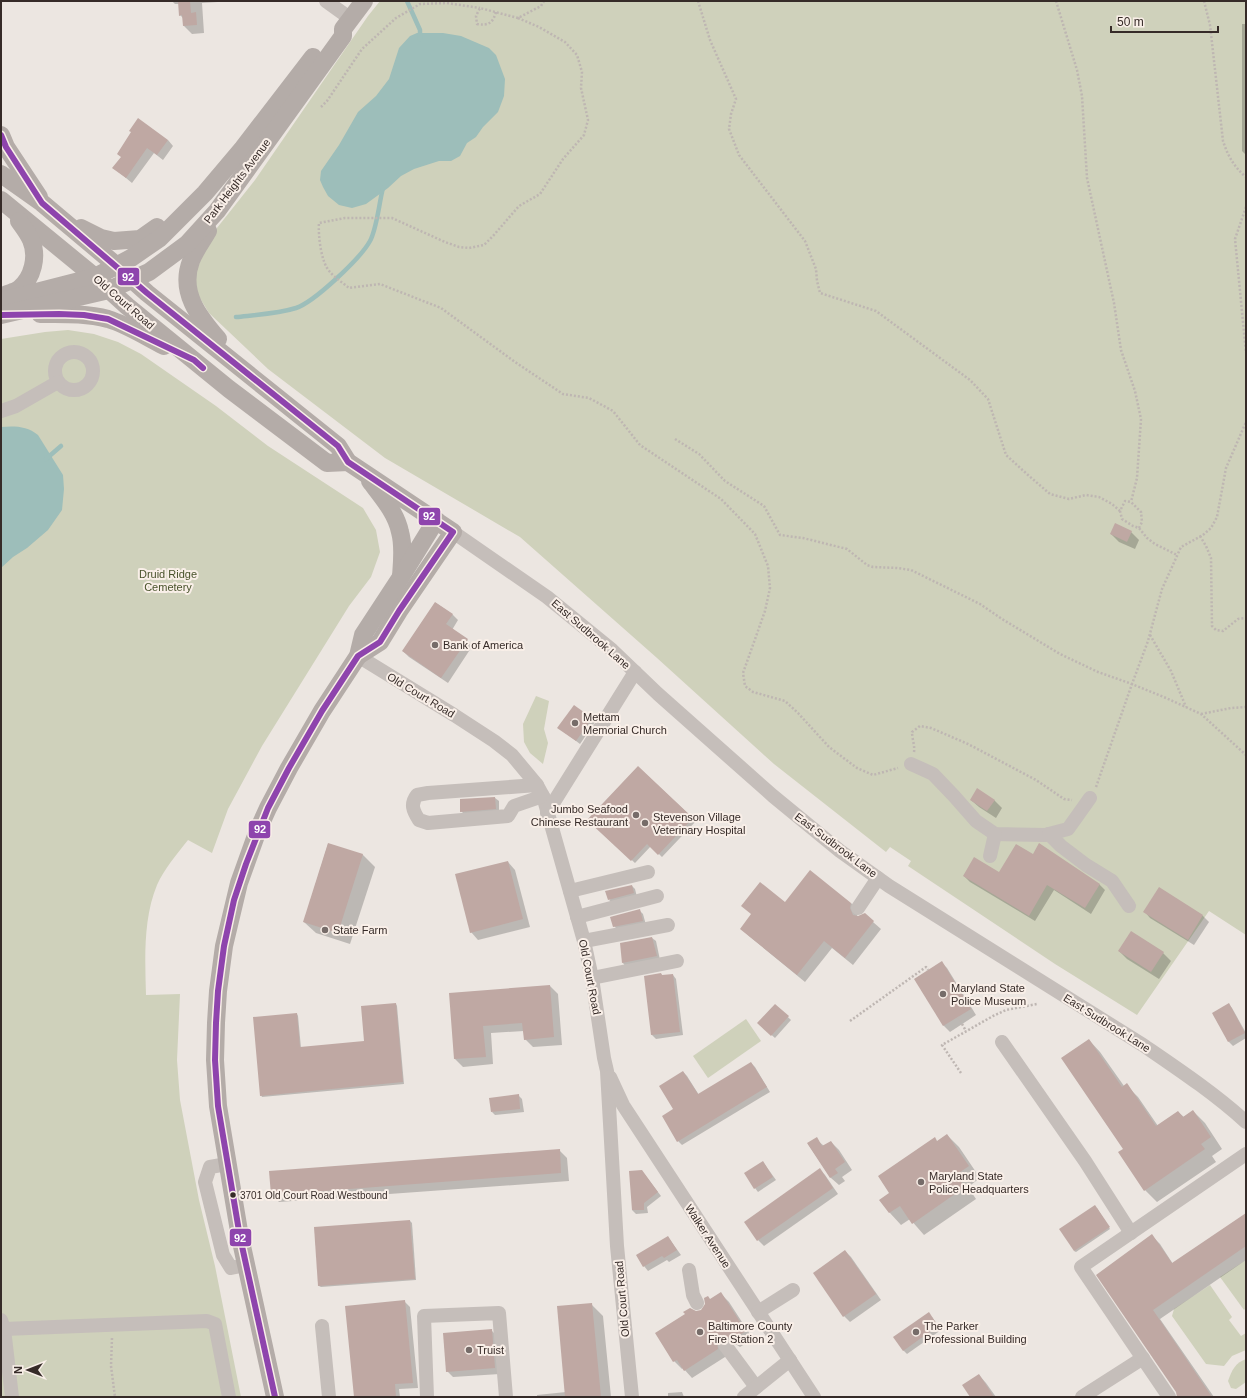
<svg xmlns="http://www.w3.org/2000/svg" width="1247" height="1398" viewBox="0 0 1247 1398" font-family="Helvetica,sans-serif">
<style>
.green{fill:#cfd1bb}
.water{fill:#9dbeba}
.shadow{fill:#0003}
.lines{fill:none;stroke-linecap:round;stroke-linejoin:round}
.stream{stroke:#9dbeba;stroke-width:4.5}
.building{fill:#bfa8a3}
.path{stroke:#beb6b2;stroke-width:2.5;stroke-dasharray:2 2;stroke-linecap:butt}
.minor{stroke:#c5beba;stroke-width:14}
.major{stroke:#b4aca8;stroke-width:18}
.bus-1-casing{stroke:#f9efe8;stroke-width:9}
.bus-1{stroke:#8e44ad;stroke-width:6}
.poi-dot{fill:#766c69;stroke:#f9efe8;stroke-width:1.5}
.bus-dot{fill:#362b28;stroke:#f9efe8;stroke-width:1.5}
.labels{text-anchor:middle;stroke-width:4;stroke-linejoin:round;paint-order:stroke}
.bus-label{font-size:10px;fill:#362b28;stroke:#f9efe8;text-anchor:start}
.street-label{font-size:11px;fill:#362b28;stroke:#f9efe8}
.park-label{font-size:11px;fill:#49532c;stroke:#f9efe8}
.poi-label{font-size:11px;fill:#362b28;stroke:#f9efe8;text-anchor:start}
.line-badge{stroke:#f9efe8;stroke-width:1.5}
.badge-label{font-size:11px;text-anchor:middle;font-weight:bold;fill:#fff}
</style>
<rect width="100%" height="100%" fill="#ece6e1"/>
<g class="green">
<polygon points="380,1 1246,1 1246,935 1209,911 1137,1015 1055,964 908,866 911,861 890,847 886,852 774,764 657,658 520,537 385,458 268,369 209,313 198,295 194,277 209,238 255,180 368,16"/>
<path d="M68,330L94,334L118,342L141,354L216,406L268,446L363,508L376,530L380,552L371,577L349,606L262,746L228,809L212,853L188,840C177,854 164,869 157,885C143,919 145,959 146,995L180,994L177,1060L180,1100L199,1200L215,1266L241,1397H1V339L45,332Z"/>
<polygon points="536,696 549,701 544,729 548,743 543,764 530,753 524,742 523,724"/>
<polygon points="746,1019 761,1041 708,1078 693,1056"/>
<polygon points="1246,1260 1246,1308 1244,1310 1220,1277"/>
<polygon points="1210,1285 1232,1317 1229,1320 1241,1336 1246,1333 1246,1350 1232,1356 1224,1366 1206,1364 1172,1316 1174,1309"/>
<path d="M1246,1359V1382L1236,1389L1231,1388L1228,1381C1232,1370 1235,1363 1246,1359Z"/>
</g>
<g class="water">
<polygon points="417,33 443,33 461,36 489,48 496,55 505,79 504,96 498,112 483,127 476,137 467,143 460,156 451,161 439,161 414,169 401,176 388,188 366,204 352,208 339,205 328,196 323,187 320,180 321,171 339,145 358,112 376,96 389,79 399,48 410,36"/>
<path d="M1,427C15,426 27,426 38,435L63,475L64,489L62,510L48,530L27,548L13,557L1,568Z"/>
</g>
<g class="shadow">
<polygon points="172,1 218,1 218,2 202,3 204,33 192,34 184,26 184,19 180,15 179,4 175,4"/>
<polygon points="1242,24 1246,24 1246,155 1242,151"/>
<polygon points="168,140 173,146 163,160 154,153 132,183 114,168 122,157 118,154"/>
<polygon points="1131,532 1139,540 1135,549 1119,542 1111,534"/>
<polygon points="436,603 453,615 458,620 452,630 467,640 473,645 448,683 409,657 403,651"/>
<polygon points="591,718 595,722 580,744 559,728"/>
<polygon points="638,767 696,821 662,857 651,846 635,863 589,820"/>
<polygon points="495,798 499,801 499,812 465,815 461,811"/>
<polygon points="971,800 994,800 1002,808 996,818 979,807"/>
<polygon points="328,844 363,855 375,867 350,944 316,933 304,922"/>
<polygon points="1033,855 1099,884 1105,890 1091,914 1054,890 1035,921 970,882 964,876 999,874"/>
<polygon points="508,862 515,870 530,927 478,940 471,932"/>
<polygon points="632,886 635,889 637,897 613,903 609,900"/>
<polygon points="1159,889 1203,916 1209,922 1194,945 1150,918 1145,912"/>
<polygon points="851,903 859,911 857,916 873,922 881,929 853,965 832,948 805,982 749,936 741,928"/>
<polygon points="639,910 643,914 646,925 618,930 614,926"/>
<polygon points="652,938 656,941 660,960 626,967 623,963 621,944"/>
<polygon points="1119,951 1163,953 1171,961 1159,979 1127,959"/>
<polygon points="942,963 947,968 976,1015 950,1032 944,1026 915,979"/>
<polygon points="661,974 663,976 673,975 676,979 683,1035 656,1039 652,1035 645,977"/>
<polygon points="550,986 558,994 562,1045 533,1047 525,1039 524,1031 491,1033 493,1064 463,1067 455,1059 450,994"/>
<polygon points="396,1004 397,1006 404,1084 262,1097 261,1095 297,1014 298,1016 301,1048 365,1042"/>
<polygon points="775,1005 791,1020 775,1038 758,1023"/>
<polygon points="1229,1005 1232,1008 1246,1033 1246,1038 1233,1046 1229,1042 1213,1014"/>
<polygon points="1089,1040 1100,1052 1124,1086 1126,1085 1138,1097 1158,1126 1178,1112 1184,1117 1193,1111 1205,1123 1222,1149 1212,1156 1216,1162 1157,1202 1145,1190 1124,1149"/>
<polygon points="751,1063 755,1067 770,1092 682,1145 678,1141 675,1110 683,1072 687,1076 699,1095"/>
<polygon points="518,1095 522,1099 524,1112 495,1115 492,1112"/>
<polygon points="947,1135 959,1147 980,1178 968,1187 976,1199 924,1235 910,1219 901,1225 890,1213 881,1200 891,1193 938,1142"/>
<polygon points="816,1139 824,1146 831,1142 839,1150 852,1170 842,1177 845,1181 839,1185 831,1178 808,1144"/>
<polygon points="559,1150 567,1158 569,1181 279,1202 272,1194"/>
<polygon points="763,1162 776,1180 758,1192 755,1188"/>
<polygon points="820,1170 825,1175 838,1194 764,1246 758,1240"/>
<polygon points="645,1175 661,1196 647,1207 648,1213 636,1214 632,1210"/>
<polygon points="1097,1208 1110,1229 1076,1252 1074,1251"/>
<polygon points="1246,1214 1246,1260 1160,1319 1214,1397 1179,1397 1177,1392 1098,1275 1152,1236 1160,1244 1173,1264"/>
<polygon points="410,1221 412,1223 416,1280 321,1287 319,1286 315,1228"/>
<polygon points="668,1237 681,1255 669,1262 667,1260 648,1271 644,1266"/>
<polygon points="845,1251 851,1257 881,1300 850,1322 844,1316"/>
<polygon points="721,1294 729,1302 753,1339 740,1347 737,1345 728,1345 725,1350 725,1357 692,1378 683,1368 682,1369 674,1361 696,1312 702,1311 711,1300"/>
<polygon points="404,1301 410,1307 418,1388 399,1389 400,1397 355,1397"/>
<polygon points="591,1304 603,1316 611,1397 537,1397 537,1395 566,1392"/>
<polygon points="932,1317 941,1330 907,1354 903,1350"/>
<polygon points="491,1330 497,1336 500,1374 453,1377 447,1371"/>
<polygon points="979,1375 986,1383 996,1397 972,1397"/>
<polygon points="682,1392 684,1397 668,1397 668,1393"/>
</g>
<g class="lines">
<g class="stream">
<polyline points="407,1 420,30 420,39"/>
<path d="M236,317C255,315 277,314 296,308C314,302 360,259 370,241C377,228 379,203 383,188"/>
<polyline points="46,459 61,446"/>
</g>
</g>
<g class="building">
<polygon points="178,1 190,1 191,13 196,12 197,25 183,26 182,15 179,16"/>
<polygon points="138,118 168,140 157,155 147,148 126,178 112,168 121,157 117,154 131,132 129,131"/>
<polygon points="1115,523 1132,531 1127,542 1110,534"/>
<polygon points="435,602 453,614 446,624 468,639 441,678 402,651"/>
<polygon points="574,705 592,718 576,741 557,728"/>
<polygon points="638,766 693,818 658,855 647,844 631,861 587,820"/>
<polygon points="977,788 995,800 987,811 970,800"/>
<polygon points="495,797 496,809 460,812 460,799"/>
<polygon points="328,843 363,854 338,933 303,922"/>
<polygon points="1039,843 1100,884 1085,908 1047,885 1029,916 963,876 974,857 999,872 1016,844 1033,854"/>
<polygon points="508,861 523,919 470,933 455,874"/>
<polygon points="810,870 851,903 850,908 853,915 858,916 865,913 874,921 845,958 824,941 797,975 740,929 751,914 741,906 760,882 785,902"/>
<polygon points="632,885 634,893 608,900 605,891"/>
<polygon points="1159,887 1203,915 1188,940 1143,912"/>
<polygon points="640,909 643,921 613,927 610,917"/>
<polygon points="1131,931 1164,952 1151,972 1118,951"/>
<polygon points="652,937 657,956 622,963 620,943"/>
<polygon points="942,961 971,1009 943,1026 914,979"/>
<polygon points="661,973 662,975 673,974 680,1032 651,1035 644,976"/>
<polygon points="550,985 554,1037 524,1040 522,1023 483,1026 486,1057 454,1059 449,993"/>
<polygon points="396,1003 403,1082 260,1096 253,1017 297,1013 300,1047 364,1041 361,1006"/>
<polygon points="1229,1003 1245,1033 1228,1042 1212,1013"/>
<polygon points="775,1004 789,1016 771,1036 757,1023"/>
<polygon points="1089,1039 1122,1087 1127,1083 1156,1126 1178,1111 1183,1117 1193,1110 1211,1137 1201,1144 1205,1149 1144,1191 1118,1152 1123,1149 1061,1058"/>
<polygon points="751,1062 767,1087 677,1142 662,1116 673,1109 659,1086 683,1071 698,1094"/>
<polygon points="519,1094 520,1109 491,1112 489,1098"/>
<polygon points="947,1134 969,1166 956,1175 965,1187 912,1224 900,1206 889,1213 879,1200 889,1193 878,1176 935,1137 937,1141"/>
<polygon points="817,1137 822,1146 831,1141 845,1162 835,1169 838,1173 830,1178 807,1143"/>
<polygon points="560,1149 561,1173 271,1195 269,1171"/>
<polygon points="763,1161 773,1177 754,1189 744,1173"/>
<polygon points="820,1168 833,1188 757,1241 744,1222"/>
<polygon points="642,1170 658,1192 644,1203 644,1210 632,1210 629,1171"/>
<polygon points="1095,1205 1110,1227 1074,1251 1059,1229"/>
<polygon points="1246,1213 1246,1246 1153,1310 1212,1397 1177,1397 1176,1392 1096,1275 1152,1234 1172,1263"/>
<polygon points="410,1220 415,1279 318,1286 314,1227"/>
<polygon points="668,1236 677,1250 664,1258 662,1256 643,1267 636,1255"/>
<polygon points="845,1250 876,1294 843,1317 813,1273"/>
<polygon points="721,1292 746,1331 732,1340 728,1337 720,1338 717,1342 718,1349 684,1371 677,1360 673,1362 655,1333 685,1314 683,1312 690,1308 696,1311 701,1310 705,1304 704,1298 708,1296 710,1299"/>
<polygon points="405,1300 413,1383 395,1384 396,1397 354,1397 345,1306"/>
<polygon points="592,1303 601,1397 565,1397 557,1306"/>
<polygon points="929,1312 938,1326 903,1351 893,1337"/>
<polygon points="492,1329 495,1368 446,1372 443,1333"/>
<polygon points="979,1374 994,1397 970,1397 962,1385"/>
</g>
<g class="lines">
<g class="path">
<polyline points="698,1 710,40 736,99 731,114 729,129 739,155 805,241 816,269 817,281 820,293 876,311 970,380 988,399 1006,455 1028,475 1050,494 1069,499 1086,495 1099,497 1112,504 1120,511"/>
<polyline points="1056,1 1077,70 1082,96 1087,178 1114,303 1121,350 1135,391 1141,419 1137,478 1131,502"/>
<path d="M1204,1L1210,25L1223,141C1228,156 1234,167 1246,177"/>
<path d="M496,12C493,23 488,26 477,24L476,16L480,8L518,18L541,6L544,1"/>
<path d="M518,18L539,27L565,42L577,55L582,72L581,88L588,120L584,135L563,159L540,194L519,206L493,236L484,245L469,248L459,247L445,242L392,218H345L319,223C318,235 321,263 330,272C335,278 343,283 349,288L380,284L441,308L515,362L563,394L589,398L613,411L640,445L721,499L755,534L768,566L770,588L765,611L743,673L745,686L753,692L785,701L798,713L829,747L857,768L873,775L898,768"/>
<polyline points="321,107 327,101 362,49 396,18 420,4 447,3 480,8"/>
<polyline points="1246,207 1235,239 1246,353"/>
<polyline points="675,439 699,454 725,481 764,506 780,535 803,538 847,549 867,565 873,567 897,568 911,570 980,604 1002,619 1060,654 1098,672 1132,684 1166,698 1201,714 1246,755"/>
<polyline points="1139,528 1142,522 1141,512 1131,502 1125,501 1120,511 1122,519 1133,526 1139,528 1147,538 1155,544 1177,555"/>
<polyline points="1200,536 1206,546 1211,558 1212,626 1216,630 1223,631 1238,619 1246,618"/>
<polyline points="1150,635 1171,671 1186,707"/>
<polyline points="1201,714 1231,708 1246,707"/>
<path d="M914,752C915,746 912,738 912,732L920,726L931,728L968,744L1036,780L1064,799L1072,800"/>
<polyline points="1096,787 1132,684 1148,641 1162,589 1181,547 1203,535 1211,528 1217,517 1226,468 1246,422"/>
<polyline points="958,1017 966,1031"/>
<polyline points="850,1021 926,967 928,970"/>
<polyline points="961,1073 942,1045 993,1016 1006,1010 1037,1004"/>
<polyline points="112,1338 111,1366 115,1397"/>
</g>
<g class="minor">
<polyline points="326,1 351,19"/>
<circle cx="74" cy="371" r="19"/>
<polyline points="1,411 16,406 58,382"/>
<path d="M453,532L547,597L612,650L658,694L773,796L840,851L889,886L1143,1045C1178,1069 1214,1093 1246,1122"/>
<polyline points="358,656 454,715 494,741 512,755 537,785 543,796 584,941 592,978 604,1058 607,1071 617,1246 632,1397"/>
<polyline points="911,764 933,774 954,796 976,821 995,834 1045,835 1068,829 1090,798"/>
<path d="M537,785L428,793L417,795C410,804 413,811 419,820L428,823L508,816L514,806L543,796"/>
<polyline points="547,813 635,672"/>
<polyline points="1049,834 1061,846 1086,865 1112,881 1129,906"/>
<polyline points="990,856 995,834"/>
<polyline points="570,891 648,872"/>
<polyline points="858,908 878,878"/>
<polyline points="577,917 657,896"/>
<polyline points="584,941 668,925"/>
<polyline points="592,978 677,961"/>
<polyline points="1002,1042 1085,1161 1131,1233"/>
<polyline points="610,1077 623,1105 814,1397"/>
<polyline points="227,1164 210,1167 205,1182 223,1255 231,1268 246,1265"/>
<polyline points="689,1270 693,1295 697,1303"/>
<polyline points="758,1312 793,1290"/>
<polyline points="1,1320 4,1329 12,1397"/>
<polyline points="322,1326 329,1397"/>
<polyline points="4,1329 207,1321 215,1324 229,1397"/>
<polyline points="725,1345 756,1387"/>
<polyline points="427,1397 424,1316 499,1313 506,1397"/>
<polyline points="744,1397 790,1360"/>
<polyline points="1082,1397 1143,1358"/>
<polyline points="1169,1397 1081,1267 1246,1154"/>
</g>
<g class="major">
<polyline points="1,135 6,147 39,197"/>
<polyline points="1,174 42,203 117,266 147,293 338,446 348,462 453,532 399,611 380,642 358,656"/>
<polyline points="1,200 95,277 127,306 229,389 327,463 348,462"/>
<polyline points="81,228 101,238 114,241 140,239 157,227"/>
<path d="M208,231C203,240 195,250 191,261C179,292 199,317 218,339"/>
<path d="M5,295C9,293 15,292 19,289C33,278 38,256 31,240C28,233 23,227 19,221"/>
<polyline points="1,301 95,277 131,258 160,238 205,193 243,148 313,57"/>
<path d="M40,314C63,314 86,313 108,319C128,325 146,337 164,346"/>
<polyline points="1,315 109,290 149,272 187,244 217,211 343,36 343,29 364,1"/>
<path d="M370,481C381,496 396,512 400,532C404,546 402,562 401,576"/>
<polyline points="275,1397 240,1237 218,1106 215,1060 216,1023 218,991 224,946 239,883 258,830 268,808 289,768 322,711 358,656 363,635 401,577 436,520"/>
</g>
<defs>
<g id="bus-1">
<polyline points="1,135 6,147 42,203 147,293 338,446 348,462 453,532 399,611 380,642 358,656 322,711 289,768 268,808 246,864 234,900 224,946 218,991 216,1023 215,1060 218,1106 240,1237 275,1397"/>
<polyline points="1,315 59,314 84,315 108,319 194,360 203,368"/>
</g>
</defs>
<use href="#bus-1" class="bus-1-casing"/>
<use href="#bus-1" class="bus-1"/>
</g>
<g class="poi-dot">
<circle cx="435" cy="645" r="4"/>
<circle cx="575" cy="723" r="4"/>
<circle cx="636" cy="815" r="4"/>
<circle cx="645" cy="823" r="4"/>
<circle cx="325" cy="930" r="4"/>
<circle cx="943" cy="994" r="4"/>
<circle cx="921" cy="1182" r="4"/>
<circle cx="700" cy="1332" r="4"/>
<circle cx="916" cy="1332" r="4"/>
<circle cx="469" cy="1350" r="4"/>
</g>
<circle class="bus-dot" cx="233" cy="1195" r="3.5"/>
<g class="labels">
<g class="bus-label">
<text x="240" y="1199">3701 Old Court Road Westbound</text>
</g>
<g class="street-label">
<text transform="translate(237 181) rotate(-53)" y="4">Park Heights Avenue</text>
<text transform="translate(124 302) rotate(41)" y="4">Old Court Road</text>
<text transform="translate(591 634) rotate(41)" y="4">East Sudbrook Lane</text>
<text transform="translate(421 695) rotate(31)" y="4">Old Court Road</text>
<text transform="translate(836 845) rotate(37)" y="4">East Sudbrook Lane</text>
<text transform="translate(590 977) rotate(79)" y="4">Old Court Road</text>
<text transform="translate(1107 1023) rotate(32)" y="4">East Sudbrook Lane</text>
<text transform="translate(708 1236) rotate(57)" y="4">Walker Avenue</text>
<text transform="translate(622 1299) rotate(-95)" y="4">Old Court Road</text>
</g>
<g class="park-label">
<text x="168" y="578">Druid Ridge<tspan x="168" dy="13">Cemetery</tspan></text>
</g>
<g class="poi-label">
<text x="443" y="649">Bank of America</text>
<text x="583" y="721">Mettam<tspan x="583" dy="13">Memorial Church</tspan></text>
<text x="628" y="813" text-anchor="end">Jumbo Seafood<tspan x="628" dy="13">Chinese Restaurant</tspan></text>
<text x="653" y="821">Stevenson Village<tspan x="653" dy="13">Veterinary Hospital</tspan></text>
<text x="333" y="934">State Farm</text>
<text x="951" y="992">Maryland State<tspan x="951" dy="13">Police Museum</tspan></text>
<text x="929" y="1180">Maryland State<tspan x="929" dy="13">Police Headquarters</tspan></text>
<text x="708" y="1330">Baltimore County<tspan x="708" dy="13">Fire Station 2</tspan></text>
<text x="924" y="1330">The Parker<tspan x="924" dy="13">Professional Building</tspan></text>
<text x="477" y="1354">Truist</text>
</g>
</g>
<g class="line-badge">
<rect x="117" y="267" width="23" height="19" rx="4" fill="#8e44ad"/>
<rect x="418" y="507" width="23" height="19" rx="4" fill="#8e44ad"/>
<rect x="248" y="820" width="23" height="19" rx="4" fill="#8e44ad"/>
<rect x="229" y="1228" width="23" height="19" rx="4" fill="#8e44ad"/>
</g>
<g class="badge-label">
<text x="128" y="281">92</text>
<text x="429" y="520">92</text>
<text x="260" y="833">92</text>
<text x="240" y="1242">92</text>
</g>
<rect width="1247" height="1398" fill="none" stroke="#362b28" stroke-width="4"/>
<g transform="translate(28 1370) rotate(270)" stroke="#f9efe8" stroke-width="3" paint-order="stroke">
<path d="M0-3L7 15L0 10L-7 15Z" fill="#362b28"/>
<text y="-6" font-size="11" font-weight="bold" text-anchor="middle" fill="#362b28">N</text>
</g>
<path d="M1111 26v6h107v-6" fill="none" stroke="#362b28" stroke-width="2"/>
<text x="1117" y="26" font-size="12" fill="#362b28" stroke="#f9efe8" stroke-width="3" paint-order="stroke">50 m</text>
</svg>
